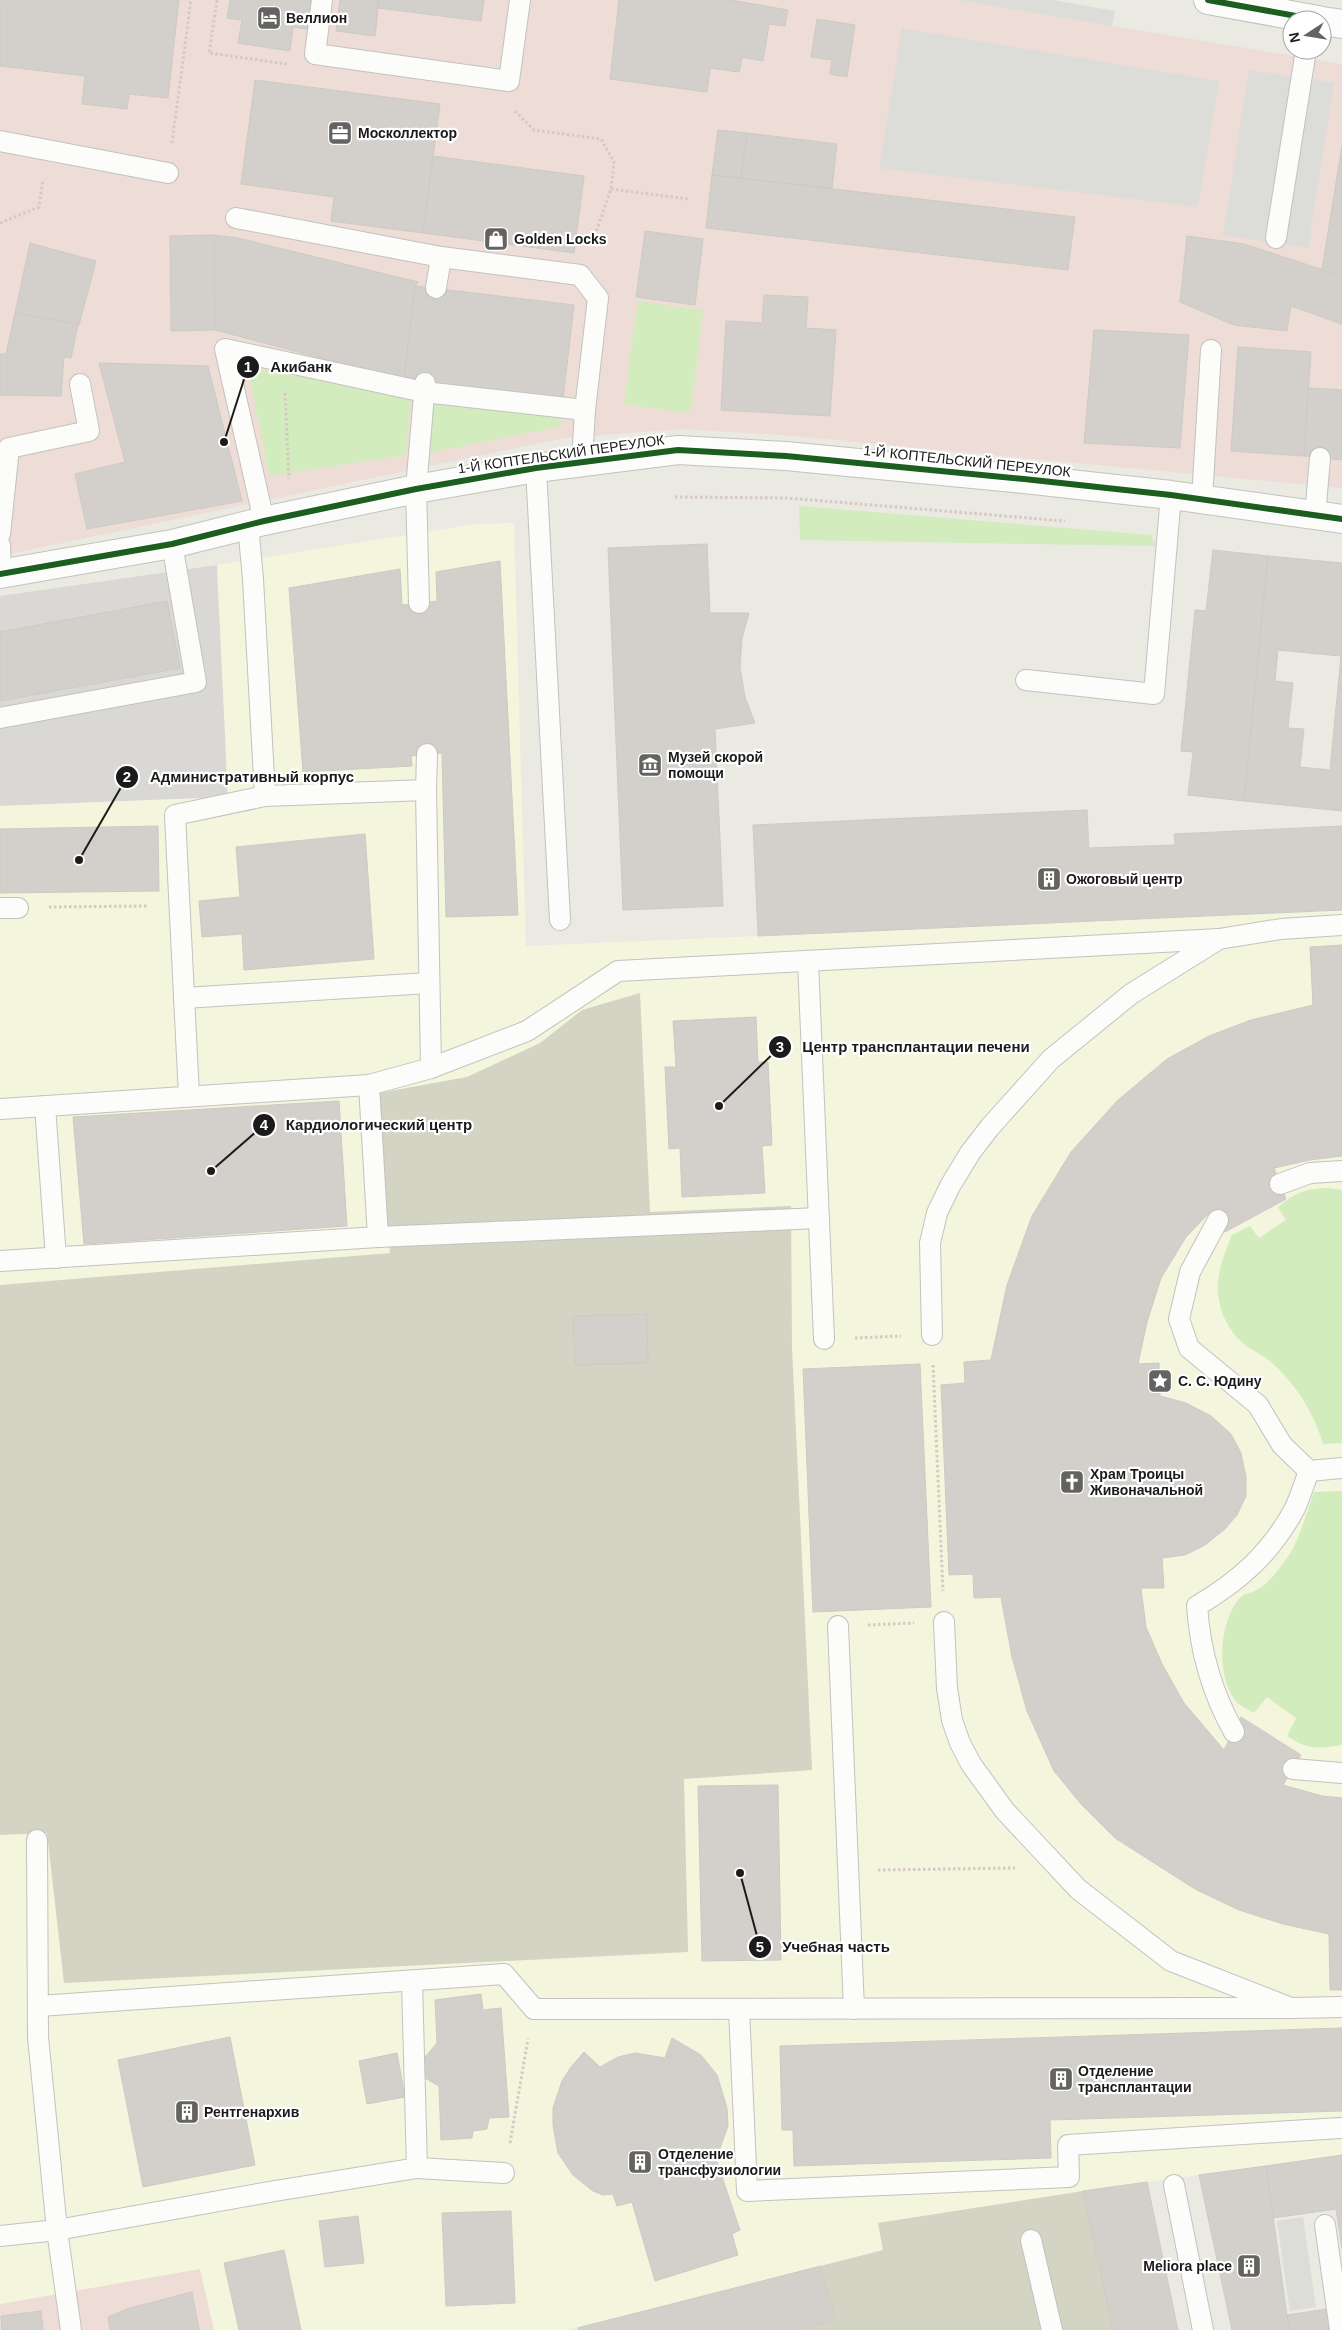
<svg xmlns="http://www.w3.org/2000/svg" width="1342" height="2330" viewBox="0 0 1342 2330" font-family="Arial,sans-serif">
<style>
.residential{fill:#d9d8d4}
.commercial{fill:#eedcd6}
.education{fill:#f3f5dc}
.construction{fill:#d3d4c3}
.grass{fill:#d2ecbd}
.parking{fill:#dcdcd9}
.building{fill:#d3d0cb;stroke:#cdcac3;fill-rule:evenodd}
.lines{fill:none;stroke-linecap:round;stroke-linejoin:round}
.service-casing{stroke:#c2c2bf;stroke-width:22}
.tertiary-casing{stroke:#c2c2bf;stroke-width:30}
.path{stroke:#d6c8c3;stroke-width:3;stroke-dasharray:2.5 2.5;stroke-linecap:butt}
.service{stroke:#fcfcfb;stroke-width:20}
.tertiary{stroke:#fcfcfb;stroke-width:28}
.cycleway-casing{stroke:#fff;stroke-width:9}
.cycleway{stroke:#1b5e20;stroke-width:6}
.labels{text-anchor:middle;stroke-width:4.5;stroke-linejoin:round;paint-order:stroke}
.poi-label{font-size:14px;font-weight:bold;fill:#1b1b1b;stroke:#fff;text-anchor:start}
.street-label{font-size:14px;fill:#1b1b1b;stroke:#fff}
.leader{fill:none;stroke:#1b1b1b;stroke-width:2}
.callout-dot{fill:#1b1b1b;stroke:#fff;stroke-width:2}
.mark-label{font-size:15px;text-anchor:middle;font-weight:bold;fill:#fff}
.callout-label{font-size:15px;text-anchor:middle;font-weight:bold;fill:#1b1b1b;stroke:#fff;stroke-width:4.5;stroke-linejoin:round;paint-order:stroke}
</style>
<rect width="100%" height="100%" fill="#eae9e2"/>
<polygon class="residential" points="217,565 228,797 0,806 0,596"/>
<g class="commercial">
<polygon points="0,0 958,0 1342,64 1342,488 782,435 681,429 564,438 0,556"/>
<polygon points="200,2269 214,2330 0,2330 0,2304"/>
</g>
<polygon class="education" points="514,523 526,946 757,936 753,825 1087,810 1090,848 1174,845 1174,834 1342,826 1342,2155 1083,2191 878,2223 883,2250 566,2330 214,2330 200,2269 0,2304 0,806 228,797 217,565 475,524"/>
<g class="construction">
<polygon points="640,993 650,1212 791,1206 792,1347 812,1770 684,1779 688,1952 64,1983 47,1833 0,1835 0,1285 390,1253 379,1093 467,1077 540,1043 582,1010"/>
<polygon points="1083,2191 1113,2330 798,2330 835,2320 821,2266 883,2250 878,2223"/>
</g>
<g class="grass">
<polygon points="638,301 703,310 690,413 624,404"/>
<polygon points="248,367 411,397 406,455 269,476"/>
<polygon points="434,399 562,411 561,426 427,453"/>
<polygon points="799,506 1151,535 1156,546 800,540"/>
<path d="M1328,1188L1342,1190V1443L1323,1444C1314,1412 1295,1383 1270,1361C1262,1354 1252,1351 1244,1344C1225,1329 1214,1299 1219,1275C1221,1261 1227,1248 1232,1235L1250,1226L1259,1238L1286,1220L1278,1207C1297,1192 1304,1189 1328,1188Z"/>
<path d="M1342,1491V1745C1317,1749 1308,1750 1287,1736L1296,1718L1267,1697L1254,1713C1248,1709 1239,1706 1235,1700C1216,1674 1219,1625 1238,1600C1244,1592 1251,1594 1258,1589C1267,1584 1276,1573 1282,1565C1299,1544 1305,1517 1314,1492Z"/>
</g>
<g class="parking">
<polygon points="958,0 1052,0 1115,11 1112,26"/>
<polygon points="902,28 1219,81 1198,207 879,168"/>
<polygon points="1249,70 1334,83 1308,248 1223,235"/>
<polygon points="1303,2217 1316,2307 1290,2311 1277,2221"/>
</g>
<g class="building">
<polygon points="0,0 179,0 168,98 129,94 127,109 82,104 85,76 0,66"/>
<polygon points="230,0 311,0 307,29 293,27 290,51 238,43 242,20 227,18"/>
<polygon points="340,0 379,0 375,36 336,31"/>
<polygon points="379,0 484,0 481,21 378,8"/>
<polygon points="619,0 731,0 788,10 785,26 769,24 763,61 742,57 739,72 710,68 707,92 610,79"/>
<polygon points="817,19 855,25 847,77 830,74 832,60 811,57"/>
<polygon points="255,80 440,104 423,233 331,221 334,197 241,184"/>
<polygon points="718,130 747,133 741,178 712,175"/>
<polygon points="747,133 837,144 832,188 741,178"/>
<polygon points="1342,145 1342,276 1322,270"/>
<polygon points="433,156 584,176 574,253 423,233"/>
<polygon points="712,175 1075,217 1068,270 706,228"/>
<polygon points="645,231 703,239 695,305 636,297"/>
<polygon points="214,235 215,330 171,331 170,236"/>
<polygon points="214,235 238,238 418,282 415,286 404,380 215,330"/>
<polygon points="1187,236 1244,244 1342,276 1342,324 1291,306 1287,331 1234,325 1180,302"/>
<polygon points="30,243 96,261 79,325 15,313"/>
<polygon points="415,286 574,305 563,399 404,380"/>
<polygon points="764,295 808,297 806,328 836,330 830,416 721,410 726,321 762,323"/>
<polygon points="15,313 78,324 71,358 64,357 61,396 0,395 0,354 6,354"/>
<polygon points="1094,330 1189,335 1180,448 1084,443"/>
<polygon points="1238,347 1311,352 1304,456 1231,451"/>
<polygon points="99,363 208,366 242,501 87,529 75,474 125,462"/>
<polygon points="1308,388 1342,390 1342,460 1304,456"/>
<polygon points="707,544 710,613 749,613 742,638 740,667 745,697 755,723 715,729 723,906 623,910 608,548"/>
<polygon points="1213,550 1268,556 1244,801 1188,795 1193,752 1181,751 1195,610 1206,611"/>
<path d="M1268,556L1342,563V811L1244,801ZM1278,650L1341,656L1330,770L1300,767L1304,729L1288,728L1293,683L1275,681Z"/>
<polygon points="500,561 518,915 446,917 442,753 411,756 412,766 303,772 289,588 400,569 402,605 437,601 436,572"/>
<polygon points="167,601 180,668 0,701 0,632"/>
<polygon points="1087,810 1089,848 1175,845 1174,834 1342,826 1342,910 758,936 753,825"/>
<polygon points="158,826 159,891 0,893 0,829"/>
<polygon points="365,834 374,959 244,970 242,934 202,937 199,901 240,897 236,847"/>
<polygon points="1342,945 1342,1156 1310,1160 1274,1168 1286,1199 1225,1232 1212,1210 1186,1237 1161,1278 1147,1322 1138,1364 1159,1363 1160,1396 1186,1403 1211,1416 1231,1434 1241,1453 1246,1477 1246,1496 1237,1515 1225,1529 1205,1545 1185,1555 1162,1558 1164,1588 1141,1588 1146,1627 1162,1664 1184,1703 1224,1750 1241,1717 1301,1755 1283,1785 1322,1796 1342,1798 1342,1990 1330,1990 1329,1934 1283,1924 1239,1910 1195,1889 1115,1838 1081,1804 1054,1771 1027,1711 1012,1657 1001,1597 974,1598 973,1574 949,1575 941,1385 965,1383 964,1362 991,1360 1007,1285 1032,1216 1071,1152 1117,1101 1167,1059 1209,1036 1251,1020 1313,1005 1310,947"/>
<polygon points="756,1017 758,1062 768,1062 772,1145 762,1146 765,1193 682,1197 680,1148 669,1149 665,1067 676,1067 673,1021"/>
<polygon points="339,1101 347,1226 84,1244 73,1117"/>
<polygon points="647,1314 648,1363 575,1365 573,1316"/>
<polygon points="920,1364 931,1607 813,1612 803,1369"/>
<polygon points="778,1785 781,1960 702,1961 698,1786"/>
<polygon points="481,1994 483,2010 501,2008 509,2117 489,2118 487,2129 473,2131 472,2138 441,2140 439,2086 425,2078 422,2066 425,2057 437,2043 435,2000"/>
<polygon points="1342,2028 1342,2111 1050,2120 1051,2158 794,2166 793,2130 782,2130 780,2046"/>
<polygon points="230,2037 255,2165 143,2187 118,2060"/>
<polygon points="672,2038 701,2055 717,2075 727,2108 728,2126 716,2159 740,2230 732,2234 738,2255 655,2281 632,2202 617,2206 613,2194 603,2195 593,2191 573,2175 558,2153 553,2125 553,2108 562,2081 571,2067 584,2052 600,2067 618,2057 635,2053 665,2058"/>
<polygon points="397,2053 405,2097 367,2104 359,2061"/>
<polygon points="1342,2155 1342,2205 1336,2205 1336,2209 1273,2218 1266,2166"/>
<polygon points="1266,2166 1289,2330 1232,2330 1199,2175"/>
<polygon points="1147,2182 1178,2330 1113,2330 1083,2191"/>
<polygon points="1336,2205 1342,2205 1342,2248 1336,2209"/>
<polygon points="511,2211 515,2303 446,2306 442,2213"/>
<polygon points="358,2216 364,2263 325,2267 319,2221"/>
<polygon points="284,2250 301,2330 239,2330 224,2263"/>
<polygon points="821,2266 835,2320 798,2330 579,2330 578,2328"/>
<polygon points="192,2292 199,2330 110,2330 108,2317 130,2308"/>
<polygon points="1327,2309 1330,2330 1289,2330 1287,2315"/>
<polygon points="41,2311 43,2330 2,2330 1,2316"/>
</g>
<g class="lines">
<defs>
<g id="service">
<polyline points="322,0 315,54 509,81 520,0"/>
<polyline points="0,141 168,173"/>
<polyline points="236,218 441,257 580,275 598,298 585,410 582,462"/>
<polyline points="1276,238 1306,50"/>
<polyline points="436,288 441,257"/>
<polyline points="536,468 560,920"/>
<polyline points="1202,499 1211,350"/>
<polyline points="1315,516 1320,458"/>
<polyline points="264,521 225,349 424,392 585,410"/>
<polyline points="248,525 253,579 265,796 426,790"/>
<polyline points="0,534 9,448 89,431 80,384"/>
<polyline points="0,545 1,574"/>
<polyline points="419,603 416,489 425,383"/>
<polyline points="1026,680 1154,694 1171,495"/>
<polyline points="0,718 196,682 172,544"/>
<polyline points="427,754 426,790 431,1068 527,1031 618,971 1219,939"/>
<polyline points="0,908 18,908"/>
<polyline points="808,961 824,1339"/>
<polyline points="184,998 429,983"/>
<polyline points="369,1085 378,1237"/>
<polyline points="189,1096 175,815 265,796"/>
<polyline points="45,1106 56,1258"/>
<polyline points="0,1109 369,1085 431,1068"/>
<polyline points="1280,1184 1310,1173 1342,1171"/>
<polyline points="1218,1220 1190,1272 1179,1319 1189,1348 1258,1405 1282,1445 1309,1471 1342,1468"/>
<polyline points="0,1261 378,1237 819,1218"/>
<polyline points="932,1335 930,1243 937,1213 950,1186 970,1153 990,1127 1051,1059 1131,994 1219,939 1281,929 1342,925"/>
<polyline points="944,1622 947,1688 952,1720 960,1743 971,1764 1005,1811 1078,1889 1171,1961 1291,2008 1342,2007"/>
<polyline points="838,1626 854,2009"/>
<path d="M1234,1732C1212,1693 1200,1650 1197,1606C1239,1581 1270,1554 1294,1510C1300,1498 1304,1484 1309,1471"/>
<polyline points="1293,1769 1342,1773"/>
<polyline points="39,2006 504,1974 534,2009 1291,2008"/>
<polyline points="739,2009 747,2191 1069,2177 1068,2145 1340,2128"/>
<polyline points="417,2168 504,2173"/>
<polyline points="1174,2185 1203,2330"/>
<polyline points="1325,2225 1340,2330"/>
<polyline points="0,2236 57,2230 38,2037 37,1840"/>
<polyline points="1031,2240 1052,2330"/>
<polyline points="71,2330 57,2230 275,2191 417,2168 412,1982"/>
</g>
<g id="tertiary">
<polyline points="1208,0 1318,20"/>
<polyline points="1322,21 1342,24"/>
<polyline points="0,574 172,544 264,521 416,489 536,468 678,450 786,456 1024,479 1171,495 1342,519"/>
</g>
</defs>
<use href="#service" class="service-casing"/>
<use href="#tertiary" class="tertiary-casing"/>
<g class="path">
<polyline points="217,0 209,53 287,64"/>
<polyline points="515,111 534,130 601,139 614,162 611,189 591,246"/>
<polyline points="172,143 191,0"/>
<polyline points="611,189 688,199"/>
<polyline points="0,223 39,207 43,180"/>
<polyline points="285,393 289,479"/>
<polyline points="675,497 787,498 1065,521"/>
<polyline points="49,907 148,906"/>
<polyline points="855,1338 901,1336"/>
<polyline points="933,1365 943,1591"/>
<polyline points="868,1625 914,1623"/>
<polyline points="878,1870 1015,1868"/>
<polyline points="510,2143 528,2039"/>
</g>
<use href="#service" class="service"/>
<use href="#tertiary" class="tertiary"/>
<defs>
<g id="cycleway">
<polyline points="1208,0 1318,20"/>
<polyline points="0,574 172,544 264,521 416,489 536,468 678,450 786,456 1024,479 1171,495 1342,519"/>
</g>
</defs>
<use href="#cycleway" class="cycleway-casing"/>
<use href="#cycleway" class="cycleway"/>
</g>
<defs>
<symbol id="hotel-square" viewBox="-11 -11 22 22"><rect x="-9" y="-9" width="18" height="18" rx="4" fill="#636361" stroke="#fff"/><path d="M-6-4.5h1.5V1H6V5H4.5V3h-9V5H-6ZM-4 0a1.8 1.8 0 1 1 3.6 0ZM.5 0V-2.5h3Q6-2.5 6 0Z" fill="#fff"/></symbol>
<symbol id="office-square" viewBox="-11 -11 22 22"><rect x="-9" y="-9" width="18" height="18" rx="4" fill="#636361" stroke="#fff"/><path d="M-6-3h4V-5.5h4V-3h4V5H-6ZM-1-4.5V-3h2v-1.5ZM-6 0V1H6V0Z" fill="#fff"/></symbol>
<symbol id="shop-square" viewBox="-11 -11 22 22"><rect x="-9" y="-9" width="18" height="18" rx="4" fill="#636361" stroke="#fff"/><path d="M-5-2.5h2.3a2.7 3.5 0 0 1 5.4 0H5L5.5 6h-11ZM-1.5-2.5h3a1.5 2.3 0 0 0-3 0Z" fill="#fff"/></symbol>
<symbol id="museum-square" viewBox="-11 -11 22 22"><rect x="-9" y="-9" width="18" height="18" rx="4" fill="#636361" stroke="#fff"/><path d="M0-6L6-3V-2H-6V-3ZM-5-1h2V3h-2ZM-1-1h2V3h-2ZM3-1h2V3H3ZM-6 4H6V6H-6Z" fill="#fff"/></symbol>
<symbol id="building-square" viewBox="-11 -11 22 22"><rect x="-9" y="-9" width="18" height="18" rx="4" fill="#636361" stroke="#fff"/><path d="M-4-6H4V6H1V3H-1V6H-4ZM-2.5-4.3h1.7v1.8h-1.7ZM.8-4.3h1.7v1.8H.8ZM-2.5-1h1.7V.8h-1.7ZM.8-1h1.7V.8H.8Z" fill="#fff"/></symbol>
<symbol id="sight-square" viewBox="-11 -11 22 22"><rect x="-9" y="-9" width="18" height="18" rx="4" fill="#636361" stroke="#fff"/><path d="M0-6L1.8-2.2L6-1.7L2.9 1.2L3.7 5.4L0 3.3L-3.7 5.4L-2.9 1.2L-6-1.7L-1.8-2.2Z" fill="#fff"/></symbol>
<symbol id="church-square" viewBox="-11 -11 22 22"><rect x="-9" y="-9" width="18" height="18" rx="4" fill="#636361" stroke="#fff"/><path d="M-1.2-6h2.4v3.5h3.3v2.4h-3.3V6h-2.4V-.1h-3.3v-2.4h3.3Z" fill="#fff"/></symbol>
</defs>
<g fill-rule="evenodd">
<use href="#hotel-square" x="255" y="4" width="28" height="28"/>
<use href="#office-square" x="326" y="119" width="28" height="28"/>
<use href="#shop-square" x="482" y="225" width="28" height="28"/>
<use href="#museum-square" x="636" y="751" width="28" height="28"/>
<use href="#building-square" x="1035" y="865" width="28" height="28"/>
<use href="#sight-square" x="1146" y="1367" width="28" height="28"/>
<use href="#church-square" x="1058" y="1468" width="28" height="28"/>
<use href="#building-square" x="1047" y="2065" width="28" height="28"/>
<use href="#building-square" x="173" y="2098" width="28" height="28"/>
<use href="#building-square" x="626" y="2148" width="28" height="28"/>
<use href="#building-square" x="1235" y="2252" width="28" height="28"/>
</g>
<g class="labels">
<g class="poi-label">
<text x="286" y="23">Веллион</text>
<text x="358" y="138">Москоллектор</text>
<text x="514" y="244">Golden Locks</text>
<text x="668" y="762">Музей скорой<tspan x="668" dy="16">помощи</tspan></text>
<text x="1066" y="884">Ожоговый центр</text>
<text x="1178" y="1386">С. С. Юдину</text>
<text x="1090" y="1479">Храм Троицы<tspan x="1090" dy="16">Живоначальной</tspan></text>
<text x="1078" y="2076">Отделение<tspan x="1078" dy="16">трансплантации</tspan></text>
<text x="204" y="2117">Рентгенархив</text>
<text x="658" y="2159">Отделение<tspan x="658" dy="16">трансфузиологии</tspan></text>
<text x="1232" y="2271" text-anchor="end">Meliora place</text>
</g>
<g class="street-label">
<text transform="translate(561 454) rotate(-8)" y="5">1-Й КОПТЕЛЬСКИЙ ПЕРЕУЛОК</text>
<text transform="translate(967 461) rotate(6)" y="5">1-Й КОПТЕЛЬСКИЙ ПЕРЕУЛОК</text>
</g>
</g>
<path class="leader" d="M224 442L248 367M79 860L127 777M719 1106L780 1047M211 1171L264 1125M740 1873L760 1947"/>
<g class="callout-dot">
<circle cx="224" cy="442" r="5"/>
<circle cx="79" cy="860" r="5"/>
<circle cx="719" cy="1106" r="5"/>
<circle cx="211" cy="1171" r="5"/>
<circle cx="740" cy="1873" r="5"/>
<circle cx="248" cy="367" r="12"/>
<circle cx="127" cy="777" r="12"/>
<circle cx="780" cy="1047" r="12"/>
<circle cx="264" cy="1125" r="12"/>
<circle cx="760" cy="1947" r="12"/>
</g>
<g class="mark-label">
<text x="248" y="372">1</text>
<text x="127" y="782">2</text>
<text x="780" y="1052">3</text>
<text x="264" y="1130">4</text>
<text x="760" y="1952">5</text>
</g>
<g class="callout-label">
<text x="301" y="372">Акибанк</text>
<text x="252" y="782">Административный корпус</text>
<text x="916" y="1052">Центр трансплантации печени</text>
<text x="379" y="1130">Кардиологический центр</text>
<text x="836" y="1952">Учебная часть</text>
</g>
<g transform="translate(1307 35) rotate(258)"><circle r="24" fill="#ffffff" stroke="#a4a4a4"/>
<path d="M0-4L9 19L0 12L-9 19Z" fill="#636361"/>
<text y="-8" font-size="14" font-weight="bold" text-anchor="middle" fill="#1b1b1b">N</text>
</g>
</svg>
